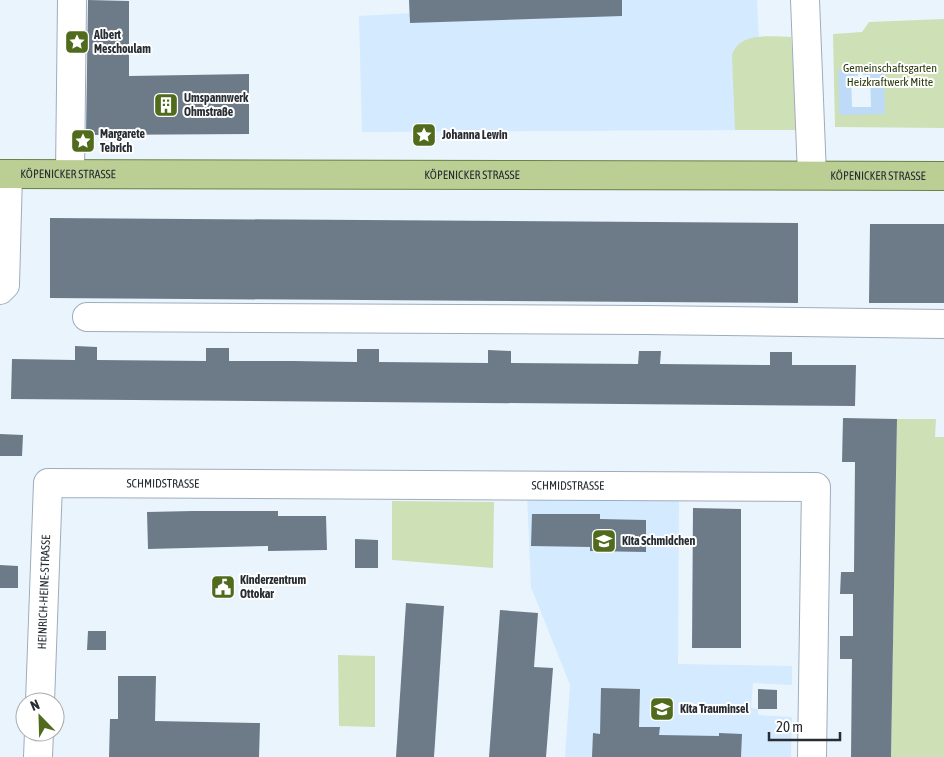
<svg xmlns="http://www.w3.org/2000/svg" width="944" height="757" viewBox="0 0 944 757" font-family="'Asap Condensed',sans-serif">
<style>
.built{fill:#d4eaff}
.green{fill:#cee0b5}
.water{fill:#bddaf7}
.pier{fill:#eaf4fd}
.building{fill:#6d7b89}
.lines{fill:none;stroke-linecap:round;stroke-linejoin:round}
.minor-casing{stroke:#9eadbc;stroke-width:30}
.major-casing{stroke:#698245;stroke-width:30}
.minor{stroke:#fff;stroke-width:28}
.major{stroke:#bbcf95;stroke-width:28}
.labels{text-anchor:middle;stroke-width:4;stroke-linejoin:round;paint-order:stroke}
.poi-label{font-size:12px;font-weight:bold;fill:#272d33;stroke:#fff;text-anchor:start}
.park-label{font-size:12px;fill:#2d3c10;stroke:#fff}
.street-label{font-size:12px;fill:#272d33;stroke:#fff}
</style>
<rect width="100%" height="100%" fill="#eaf4fd"/>
<g class="built">
<polygon points="409,0 757,0 763,130 362,132 359,16 410,13"/>
<polygon points="527,494 679,495 678,664 792,666 792,685 753,683 751,708 758,709 758,715 792,717 791,757 565,757 570,685 531,587"/>
</g>
<g class="green">
<polygon points="944,19 944,128 835,127 833,34 862,32 869,22"/>
<path d="M791,37L798,130H735L732,55C740,31 771,37 791,37Z"/>
<polygon points="897,419 936,419 935,437 944,437 944,757 891,757"/>
<polygon points="392,501 494,502 493,568 392,560"/>
<polygon points="338,655 375,656 375,727 339,726"/>
</g>
<polygon class="water" points="884,69 885,114 839,115 838,70"/>
<polygon class="pier" points="863,66 863,75 870,75 871,107 852,107 851,76 858,76 858,67"/>
<g class="building">
<polygon points="88,0 129,1 129,76 249,74 249,134 86,135"/>
<polygon points="409,0 622,0 622,16 410,23"/>
<polygon points="50,218 798,223 798,303 50,298"/>
<polygon points="870,224 944,224 944,303 869,303"/>
<polygon points="75,346 97,347 97,360 206,361 206,348 229,348 229,361 293,361 357,362 357,349 379,349 379,362 488,363 488,350 511,351 511,363 638,364 639,351 661,351 660,364 770,365 770,352 792,352 792,365 856,365 855,406 11,399 12,359 75,360"/>
<polygon points="843,418 897,419 891,757 851,757 852,659 840,659 840,636 853,636 853,594 840,594 841,572 854,572 855,462 842,462"/>
<polygon points="0,434 23,435 22,456 0,456"/>
<polygon points="693,508 741,509 741,648 692,648"/>
<polygon points="193,511 278,511 278,516 326,516 327,550 268,551 268,546 148,549 147,512"/>
<polygon points="532,514 600,514 600,519 646,520 646,552 590,551 590,547 531,546"/>
<polygon points="355,539 378,540 378,568 355,568"/>
<polygon points="0,565 18,566 18,588 0,588"/>
<polygon points="406,603 444,606 434,757 396,757"/>
<polygon points="500,610 538,613 534,667 553,668 546,757 489,757"/>
<polygon points="88,631 106,631 106,650 87,650"/>
<polygon points="118,676 156,676 155,721 260,723 259,757 109,757 110,719 118,719"/>
<polygon points="601,688 640,689 639,727 660,727 659,735 719,736 719,733 742,734 741,757 592,757 593,733 600,734"/>
<polygon points="758,689 777,690 777,709 758,709"/>
</g>
<g class="lines">
<defs>
<g id="minor">
<polyline points="805,0 812,175"/>
<polyline points="70,174 72,0"/>
<polyline points="0,290 5,285 8,174"/>
<polyline points="87,317 645,320 944,324"/>
<path id="s1" d="M40,702L48,483L816,487L812,757"/>
<polyline points="38,757 39,732"/>
</g>
<g id="major">
<path id="s2" d="M0,174L944,176"/>
</g>
</defs>
<use href="#minor" class="minor-casing"/>
<use href="#major" class="major-casing"/>
<use href="#minor" class="minor"/>
<use href="#major" class="major"/>
</g>
<defs>
<symbol id="sight-square" viewBox="-11 -11 22 22"><rect x="-9" y="-9" width="18" height="18" rx="4" fill="#516b1c" stroke="#fff"/><path d="M0-6L1.8-2.2L6-1.7L2.9 1.2L3.7 5.4L0 3.3L-3.7 5.4L-2.9 1.2L-6-1.7L-1.8-2.2Z" fill="#fff"/></symbol>
<symbol id="building-square" viewBox="-11 -11 22 22"><rect x="-9" y="-9" width="18" height="18" rx="4" fill="#516b1c" stroke="#fff"/><path d="M-4-6H4V6H1V3H-1V6H-4ZM-2.5-4.3h1.7v1.8h-1.7ZM.8-4.3h1.7v1.8H.8ZM-2.5-1h1.7V.8h-1.7ZM.8-1h1.7V.8H.8Z" fill="#fff"/></symbol>
<symbol id="school-square" viewBox="-11 -11 22 22"><rect x="-9" y="-9" width="18" height="18" rx="4" fill="#516b1c" stroke="#fff"/><path d="M0-5L7-2L0 1L-7-2ZM-4 1L0 2.5L4 1V4Q0 6-4 4Z" fill="#fff"/></symbol>
<symbol id="civic-square" viewBox="-11 -11 22 22"><rect x="-9" y="-9" width="18" height="18" rx="4" fill="#516b1c" stroke="#fff"/><path d="M-.6-6.5H3V-4.5H.6V-3L4-1V1h2V6H-6V1h2V-1L-.6-3ZM-1.2 2.5V6h2.4V2.5Z" fill="#fff"/></symbol>
</defs>
<g fill-rule="evenodd">
<use href="#sight-square" x="63" y="28" width="28" height="28"/>
<use href="#building-square" x="152" y="91" width="28" height="28"/>
<use href="#sight-square" x="410" y="121" width="28" height="28"/>
<use href="#sight-square" x="69" y="127" width="28" height="28"/>
<use href="#school-square" x="590" y="527" width="28" height="28"/>
<use href="#civic-square" x="209" y="573" width="28" height="28"/>
<use href="#school-square" x="648" y="695" width="28" height="28"/>
</g>
<g class="labels">
<g class="poi-label">
<text x="94" y="39">Albert<tspan x="94" dy="14">Meschoulam</tspan></text>
<text x="184" y="102">Umspannwerk<tspan x="184" dy="14">Ohmstraße</tspan></text>
<text x="100" y="138">Margarete<tspan x="100" dy="14">Tebrich</tspan></text>
<text x="442" y="139">Johanna Lewin</text>
<text x="622" y="545">Kita Schmidchen</text>
<text x="240" y="584">Kinderzentrum<tspan x="240" dy="14">Ottokar</tspan></text>
<text x="680" y="713">Kita Trauminsel</text>
</g>
<g class="park-label">
<text x="890" y="72">Gemeinschaftsgarten<tspan x="890" dy="14">Heizkraftwerk Mitte</tspan></text>
</g>
<g class="street-label">
<text dy="4" stroke="none"><textPath href="#s2" startOffset="68">KÖPENICKER STRASSE</textPath></text>
<text dy="4" stroke="none"><textPath href="#s2" startOffset="472">KÖPENICKER STRASSE</textPath></text>
<text dy="4" stroke="none"><textPath href="#s2" startOffset="878">KÖPENICKER STRASSE</textPath></text>
<text dy="4" stroke="none"><textPath href="#s1" startOffset="334">SCHMIDSTRASSE</textPath></text>
<text dy="4" stroke="none"><textPath href="#s1" startOffset="739">SCHMIDSTRASSE</textPath></text>
<text dy="4" stroke="none"><textPath href="#s1" startOffset="110">HEINRICH-HEINE-STRASSE</textPath></text>
</g>
</g>
<g transform="translate(40 717) rotate(337)"><circle r="24" fill="#ffffff" stroke="#a9abad"/>
<path d="M0-4L9 19L0 12L-9 19Z" fill="#516b1c"/>
<text y="-8" font-size="14" font-weight="bold" text-anchor="middle" fill="#272d33">N</text>
</g>
<path d="M769 732v8h71v-8" fill="none" stroke="#272d33" stroke-width="2.5"/>
<text x="776" y="732" font-size="15" fill="#272d33" stroke="#ffffff" stroke-width="4" paint-order="stroke">20 m</text>
</svg>
